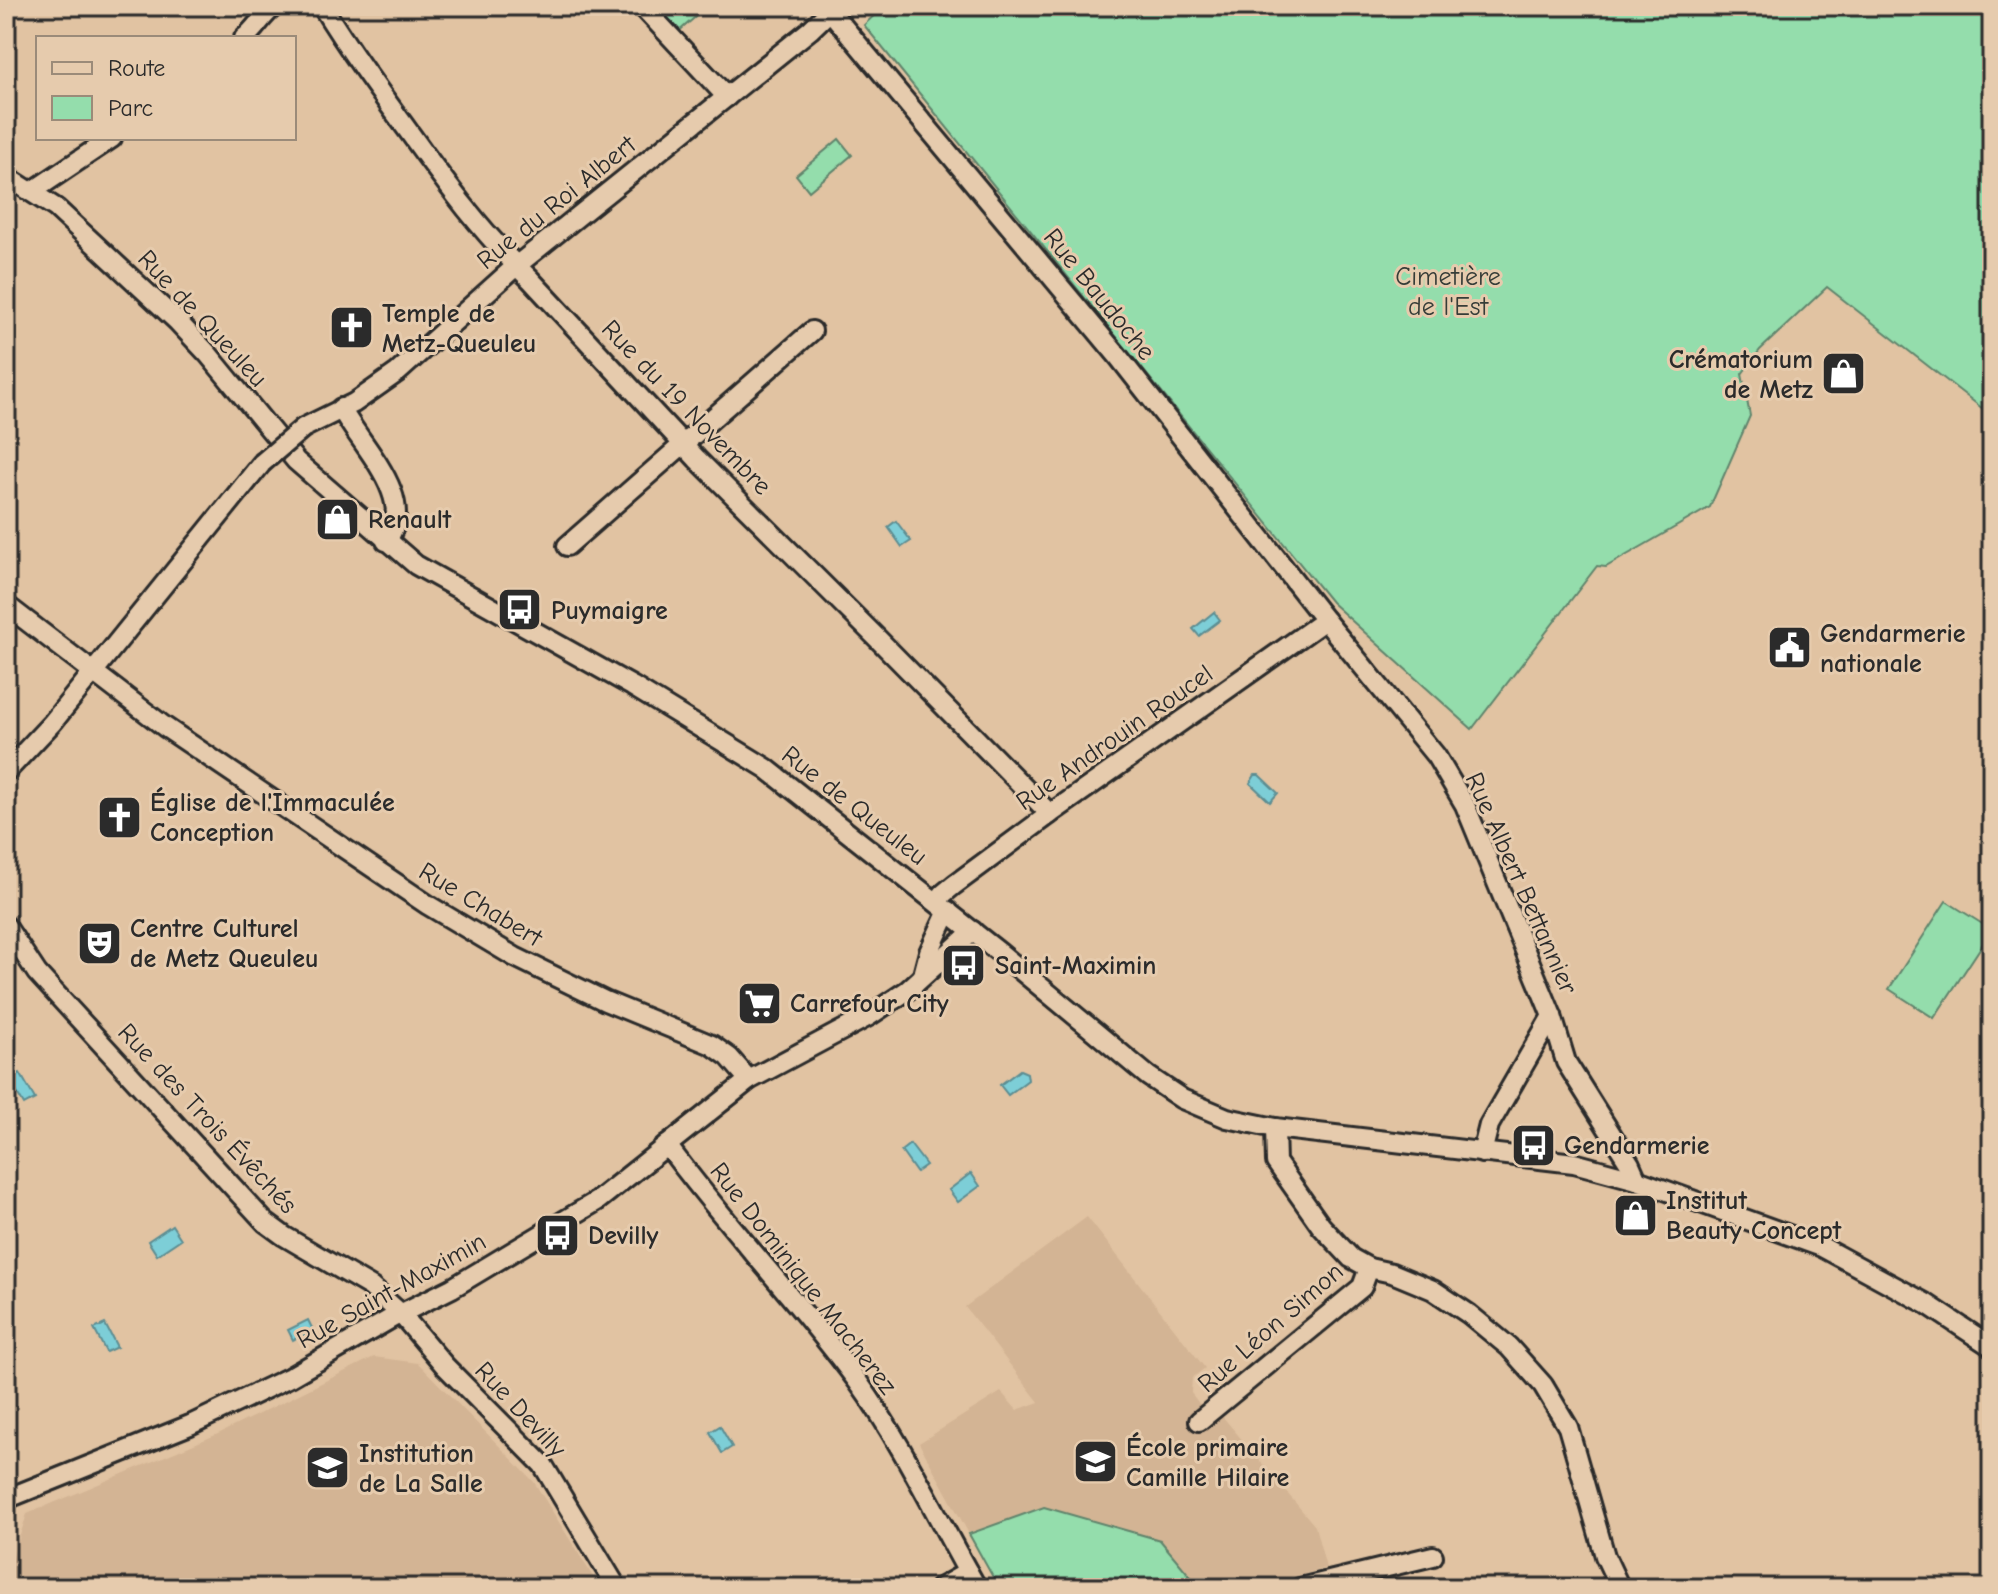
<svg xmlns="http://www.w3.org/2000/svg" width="1998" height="1594" viewBox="0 0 1998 1594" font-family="'Comic Neue',sans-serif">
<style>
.built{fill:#d3b494}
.green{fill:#94ddac;stroke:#60846c;stroke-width:2}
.water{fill:#7dced7;stroke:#5c8d92;stroke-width:2}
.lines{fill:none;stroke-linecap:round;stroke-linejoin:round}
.minor-casing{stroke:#2b2b2b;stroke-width:24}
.minor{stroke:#e6cbad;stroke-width:18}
.minor-bridge-casing{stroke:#2b2b2b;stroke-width:24;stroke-linecap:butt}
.minor-bridge{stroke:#e6cbad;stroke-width:18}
.labels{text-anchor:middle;stroke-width:6;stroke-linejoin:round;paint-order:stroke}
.street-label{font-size:26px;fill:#2b2b2b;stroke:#e6cbad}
.park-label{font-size:26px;fill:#363d38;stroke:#e6cbad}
.poi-label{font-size:26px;font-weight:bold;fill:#2b2b2b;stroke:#e6cbad;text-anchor:start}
</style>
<rect width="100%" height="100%" fill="#e1c3a2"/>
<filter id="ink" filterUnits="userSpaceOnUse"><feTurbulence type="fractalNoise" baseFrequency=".0125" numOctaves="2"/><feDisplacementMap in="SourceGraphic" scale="16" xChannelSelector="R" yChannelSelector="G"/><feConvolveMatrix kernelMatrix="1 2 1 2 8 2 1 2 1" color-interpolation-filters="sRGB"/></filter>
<g filter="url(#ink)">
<g class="built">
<polygon points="1087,1217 1205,1368 1192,1378 1191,1393 1207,1414 1222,1416 1315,1526 1326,1568 1254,1588 1200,1588 1160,1540 1044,1507 969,1534 919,1443 1001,1392 1017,1410 1039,1402 965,1307"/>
<polygon points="374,1357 418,1363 507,1454 534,1482 600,1588 6,1588 6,1578 27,1514 218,1434"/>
</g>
<g class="green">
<polygon points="654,6 708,6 678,32"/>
<polygon points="884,6 1992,6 1992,416 1827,287 1760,350 1742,374 1750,416 1710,507 1606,567 1597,566 1472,729 1331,602 864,25"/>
<polygon points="839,139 852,155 809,191 796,175"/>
<polygon points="1946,901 1992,930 1934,1018 1889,989"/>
<polygon points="1044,1507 1160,1540 1200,1588 999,1588 969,1534"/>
</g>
<g class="water">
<polygon points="896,521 911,541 902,547 888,527"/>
<polygon points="1214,612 1220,620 1199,636 1193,629"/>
<polygon points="1255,775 1259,775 1278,793 1270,802 1250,783"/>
<polygon points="1020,1070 1027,1073 1028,1080 1008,1095 1000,1085"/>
<polygon points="20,1073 35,1099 24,1105 9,1079"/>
<polygon points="910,1144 926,1165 916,1172 901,1151"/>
<polygon points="971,1173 980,1186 958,1202 949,1190"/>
<polygon points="172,1225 181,1239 157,1255 148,1241"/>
<polygon points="308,1320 313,1330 293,1340 288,1330"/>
<polygon points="105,1324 117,1347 106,1352 94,1329"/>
<polygon points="720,1426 732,1447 722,1453 710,1432"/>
</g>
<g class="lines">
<defs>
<g id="minor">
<path d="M322,6C349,50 379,91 409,132C447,185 483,234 530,279L697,459L876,637L1050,814"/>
<polyline points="642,6 727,97"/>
<polyline points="826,6 1117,355 1325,620 1436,756 1465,805 1552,1016 1489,1125 1482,1153"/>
<path d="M244,38C257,28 261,16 275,6"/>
<polyline points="6,176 56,208 178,322 208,354 296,461 416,565 632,686 766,768 1000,953 1148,1076 1182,1099 1227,1118 1275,1128 1574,1163 1637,1180 1822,1247 1927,1304 1992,1347"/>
<polyline points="33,191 112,138"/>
<path d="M341,408C358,443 420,500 386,541"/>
<polyline points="303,428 354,403 398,372 516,266 810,30 835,6"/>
<polyline points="567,546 812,331"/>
<polyline points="6,605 165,727 428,905 515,957 605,1001 712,1045 729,1057 749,1080"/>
<polyline points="6,772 52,723 262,463"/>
<polyline points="938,903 943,894 954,885 1050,814 1325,620"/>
<polyline points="6,926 37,973 265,1222 284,1236 371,1287 401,1314 445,1366 543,1465 617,1588"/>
<polyline points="923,975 929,952 948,911"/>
<polyline points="1552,1016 1566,1062 1630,1164 1637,1180"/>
<polyline points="1275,1128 1276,1162 1321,1226 1351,1258 1369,1268 1392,1273 1433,1290 1469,1314 1509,1347 1543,1385 1568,1427 1605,1556 1620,1588"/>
<path d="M667,1145C727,1227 798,1300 858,1382C904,1446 938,1520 977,1588"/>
<polyline points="1199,1421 1362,1287 1369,1268"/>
<polyline points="6,1499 190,1425 290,1377 392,1318 452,1288 597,1201 749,1080 869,1016 908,990 973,931"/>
<polyline points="940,1588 968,1572"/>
<polyline points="1300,1588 1433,1556"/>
</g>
</defs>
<use href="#minor" class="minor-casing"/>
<use href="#minor" class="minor"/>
<defs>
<polyline id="minor-bridge" points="262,463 303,428"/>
</defs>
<use href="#minor-bridge" class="minor-bridge-casing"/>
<use href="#minor-bridge" class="minor-bridge"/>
</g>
</g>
<defs>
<symbol id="church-square" viewBox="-11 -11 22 22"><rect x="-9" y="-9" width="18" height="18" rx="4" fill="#2b2b2b" stroke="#e6cbad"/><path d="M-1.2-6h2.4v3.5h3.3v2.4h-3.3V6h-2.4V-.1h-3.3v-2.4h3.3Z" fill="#fff"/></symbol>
<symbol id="shop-square" viewBox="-11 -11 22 22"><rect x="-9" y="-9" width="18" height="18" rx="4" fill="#2b2b2b" stroke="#e6cbad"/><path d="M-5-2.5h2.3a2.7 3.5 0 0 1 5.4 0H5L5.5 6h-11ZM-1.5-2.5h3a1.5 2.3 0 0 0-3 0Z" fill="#fff"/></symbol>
<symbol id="bus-square" viewBox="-11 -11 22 22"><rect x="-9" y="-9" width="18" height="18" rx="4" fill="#2b2b2b" stroke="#e6cbad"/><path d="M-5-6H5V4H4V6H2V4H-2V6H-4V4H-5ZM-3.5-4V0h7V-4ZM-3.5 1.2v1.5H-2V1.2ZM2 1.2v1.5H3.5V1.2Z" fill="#fff"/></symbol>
<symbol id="civic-square" viewBox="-11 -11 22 22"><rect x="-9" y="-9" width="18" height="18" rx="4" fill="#2b2b2b" stroke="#e6cbad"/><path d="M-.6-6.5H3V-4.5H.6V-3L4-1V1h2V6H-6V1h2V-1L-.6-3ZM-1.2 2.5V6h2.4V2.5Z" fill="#fff"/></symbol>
<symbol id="theatre-square" viewBox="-11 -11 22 22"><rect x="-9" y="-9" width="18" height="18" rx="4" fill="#2b2b2b" stroke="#e6cbad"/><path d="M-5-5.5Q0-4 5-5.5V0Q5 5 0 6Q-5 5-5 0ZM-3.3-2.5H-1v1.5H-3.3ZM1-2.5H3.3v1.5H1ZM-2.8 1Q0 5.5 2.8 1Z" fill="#fff"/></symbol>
<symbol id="supermarket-square" viewBox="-11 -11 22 22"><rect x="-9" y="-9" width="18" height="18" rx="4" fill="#2b2b2b" stroke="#e6cbad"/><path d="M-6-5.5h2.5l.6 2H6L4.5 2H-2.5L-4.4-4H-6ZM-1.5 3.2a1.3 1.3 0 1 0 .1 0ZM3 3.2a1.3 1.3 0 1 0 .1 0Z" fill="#fff"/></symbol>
<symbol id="school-square" viewBox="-11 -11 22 22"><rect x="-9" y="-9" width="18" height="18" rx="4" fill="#2b2b2b" stroke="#e6cbad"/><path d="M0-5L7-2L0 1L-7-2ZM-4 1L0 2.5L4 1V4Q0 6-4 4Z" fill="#fff"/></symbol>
</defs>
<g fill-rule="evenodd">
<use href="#church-square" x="326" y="302" width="51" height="51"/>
<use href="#shop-square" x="1818" y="348" width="51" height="51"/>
<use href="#shop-square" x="312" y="494" width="51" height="51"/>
<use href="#bus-square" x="494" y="584" width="51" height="51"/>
<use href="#civic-square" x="1764" y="622" width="51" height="51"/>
<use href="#church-square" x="94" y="792" width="51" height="51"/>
<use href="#theatre-square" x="74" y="918" width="51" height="51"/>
<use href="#bus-square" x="938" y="940" width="51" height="51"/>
<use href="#supermarket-square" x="734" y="978" width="51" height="51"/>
<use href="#bus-square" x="1508" y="1120" width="51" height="51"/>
<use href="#shop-square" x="1610" y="1190" width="51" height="51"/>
<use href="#bus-square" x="532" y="1210" width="51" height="51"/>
<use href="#school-square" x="1070" y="1436" width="51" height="51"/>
<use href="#school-square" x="302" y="1442" width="51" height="51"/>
</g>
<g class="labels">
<g class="street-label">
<text transform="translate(556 202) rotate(-39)" y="9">Rue du Roi Albert</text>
<text transform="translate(1100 294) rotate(51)" y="9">Rue Baudoche</text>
<text transform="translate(203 318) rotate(47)" y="9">Rue de Queuleu</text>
<text transform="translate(687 407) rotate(46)" y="9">Rue du 19 Novembre</text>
<text transform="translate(1114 737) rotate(-35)" y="9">Rue Androuin Roucel</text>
<text transform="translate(855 805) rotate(38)" y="9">Rue de Queuleu</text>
<text transform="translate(1522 883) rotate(66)" y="9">Rue Albert Bettannier</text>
<text transform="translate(481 904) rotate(31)" y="9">Rue Chabert</text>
<text transform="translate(208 1118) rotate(47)" y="9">Rue des Trois Évêchés</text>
<text transform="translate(804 1278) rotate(52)" y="9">Rue Dominique Macherez</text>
<text transform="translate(391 1290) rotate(-29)" y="9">Rue Saint-Maximin</text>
<text transform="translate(1270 1327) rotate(-41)" y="9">Rue Léon Simon</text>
<text transform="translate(521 1409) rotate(47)" y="9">Rue Devilly</text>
</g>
<g class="park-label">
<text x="1448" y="285">Cimetière<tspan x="1448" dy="30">de l'Est</tspan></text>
</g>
<g class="poi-label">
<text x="382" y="322">Temple de<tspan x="382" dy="30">Metz-Queuleu</tspan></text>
<text x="1813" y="368" text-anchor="end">Crématorium<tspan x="1813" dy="30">de Metz</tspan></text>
<text x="368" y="528">Renault</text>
<text x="551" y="619">Puymaigre</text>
<text x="1820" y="642">Gendarmerie<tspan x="1820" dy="30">nationale</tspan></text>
<text x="150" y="811">Église de l'Immaculée<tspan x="150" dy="30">Conception</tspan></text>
<text x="130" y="937">Centre Culturel<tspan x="130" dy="30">de Metz Queuleu</tspan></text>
<text x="995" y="974">Saint-Maximin</text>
<text x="790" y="1012">Carrefour City</text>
<text x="1564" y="1154">Gendarmerie</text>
<text x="1666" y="1209">Institut<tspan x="1666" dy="30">Beauty Concept</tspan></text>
<text x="588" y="1244">Devilly</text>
<text x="1126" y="1456">École primaire<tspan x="1126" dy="30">Camille Hilaire</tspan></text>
<text x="359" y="1462">Institution<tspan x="359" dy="30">de La Salle</tspan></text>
</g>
</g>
<rect width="1998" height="1594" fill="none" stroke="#e6cbad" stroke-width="32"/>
<rect x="16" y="16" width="1966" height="1562" fill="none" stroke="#2b2b2b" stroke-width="3" filter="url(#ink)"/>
<rect x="36" y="36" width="260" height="104" fill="#e6cbad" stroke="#9b8b79" stroke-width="2"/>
<rect x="52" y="62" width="40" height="12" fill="#e6cbad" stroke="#9b8b79" stroke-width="2"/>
<text x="108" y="76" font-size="24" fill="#2b2b2b">Route</text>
<rect x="52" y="96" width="40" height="24" fill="#94ddac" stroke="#9b8b79" stroke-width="2"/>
<text x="108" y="116" font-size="24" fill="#2b2b2b">Parc</text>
</svg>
